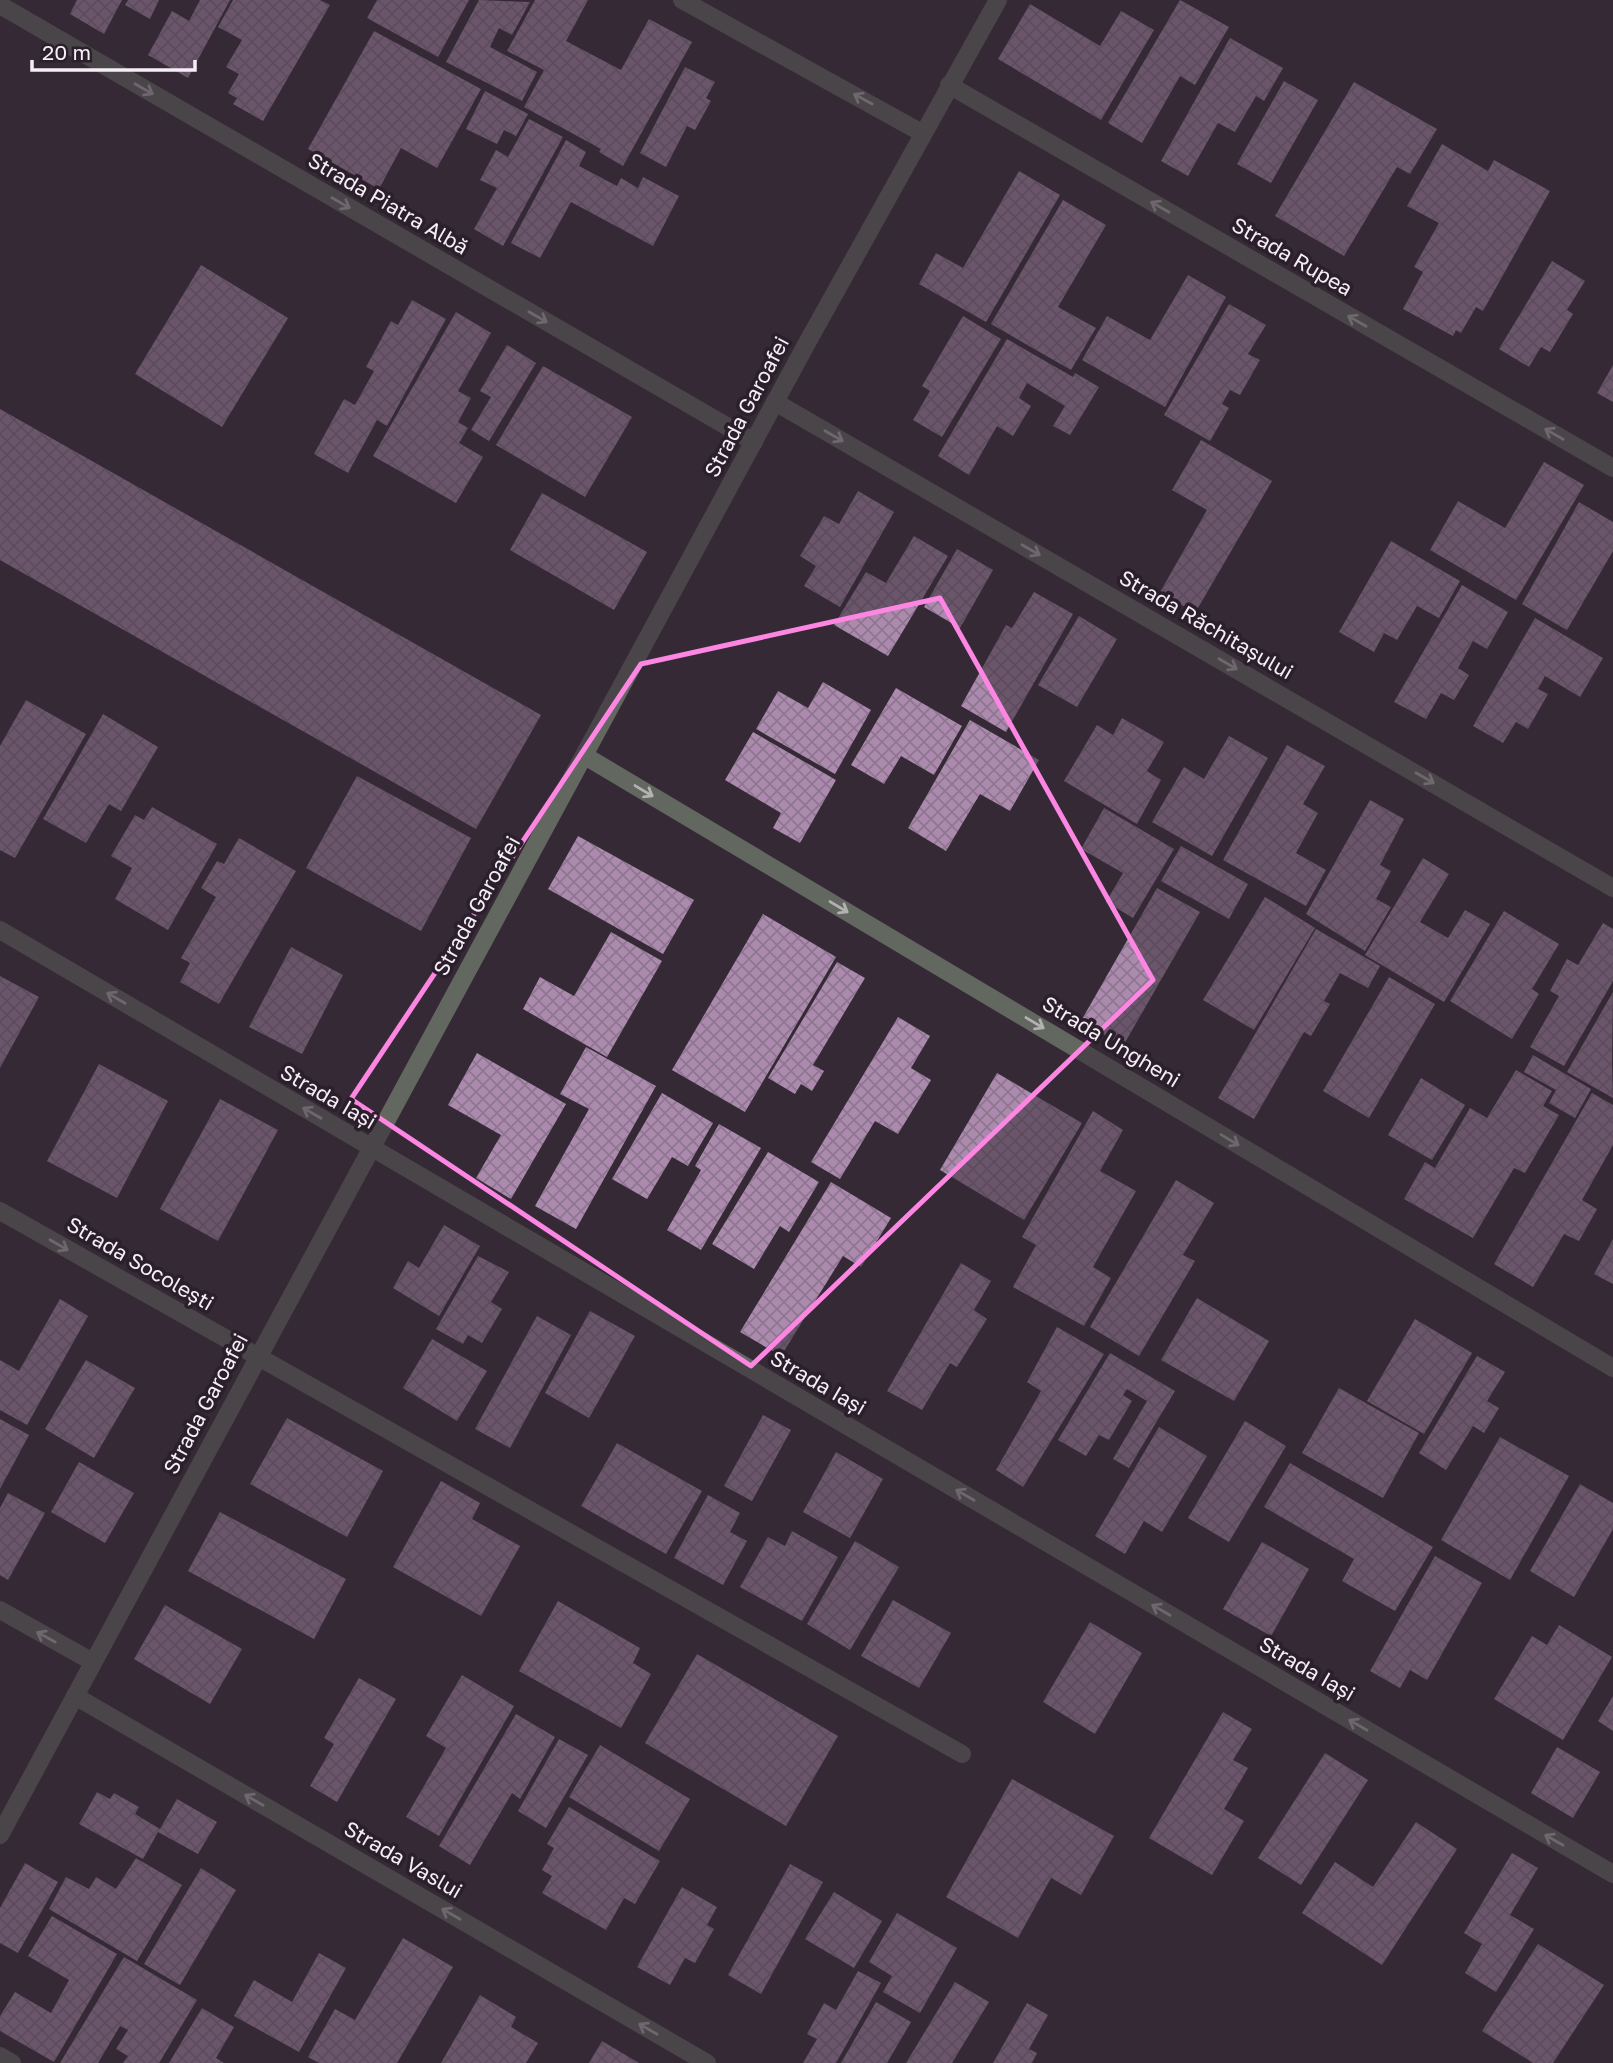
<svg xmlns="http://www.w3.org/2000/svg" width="1613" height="2063" viewBox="0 0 1613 2063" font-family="'Golos Text',sans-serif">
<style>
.building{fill:url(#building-cross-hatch)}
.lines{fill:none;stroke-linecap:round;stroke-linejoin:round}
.street{stroke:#626760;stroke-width:18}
.oneway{stroke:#b3b1b2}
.marked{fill:none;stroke:#fd86e3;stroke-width:5;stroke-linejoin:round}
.labels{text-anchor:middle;stroke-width:7;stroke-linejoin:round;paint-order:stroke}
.street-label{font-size:21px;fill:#f6eef6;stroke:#2a1f2b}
</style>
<defs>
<pattern id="building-cross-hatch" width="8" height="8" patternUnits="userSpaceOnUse" patternTransform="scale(1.75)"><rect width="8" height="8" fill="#ab8aae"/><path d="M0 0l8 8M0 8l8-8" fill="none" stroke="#8e7690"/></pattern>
</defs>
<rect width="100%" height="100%" fill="#342935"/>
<g class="building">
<polygon points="77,0 122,0 104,34 70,14"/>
<polygon points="128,0 159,0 150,19 125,5"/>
<polygon points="200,0 230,0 188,78 148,55 172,11 189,21"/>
<polygon points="233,0 320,0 330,5 263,121 233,104 237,98 228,93 239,74 226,67 242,40 218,27"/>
<polygon points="377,0 469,0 438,57 367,18"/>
<polygon points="479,0 530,2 512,35 499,28 490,47 537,72 522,101 446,62"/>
<polygon points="535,0 588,0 566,41 621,70 649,19 692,42 623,166 599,152 601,149 524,107 544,70 507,51"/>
<polygon points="1180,0 1229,27 1195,85 1180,76 1142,143 1108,123"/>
<polygon points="1030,4 1100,46 1121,11 1154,30 1101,120 998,59"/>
<polygon points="374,31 481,89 437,168 401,148 379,189 308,149"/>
<polygon points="1230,38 1283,68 1264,101 1256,96 1235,132 1218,123 1188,176 1161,161"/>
<polygon points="685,67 715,82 706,98 711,101 695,130 687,126 666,167 640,153"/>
<polygon points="1284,81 1318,100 1271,183 1237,164"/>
<polygon points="1354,82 1437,129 1410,174 1397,167 1344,256 1275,216"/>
<polygon points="485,91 528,114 516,136 504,130 497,144 466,129"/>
<polygon points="529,119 563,137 503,246 474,229 497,188 480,180 496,150 508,157"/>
<polygon points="566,140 586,152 579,166 617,186 621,178 638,188 643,177 679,196 653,246 571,202 540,258 511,243"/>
<polygon points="1442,144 1488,171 1494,160 1550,191 1483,311 1476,307 1461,333 1456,330 1453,336 1403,309 1423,272 1414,267 1439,223 1407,206"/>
<polygon points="1019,171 1060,195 986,322 919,284 936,253 963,268"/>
<polygon points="1063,200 1106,225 1058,307 1096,328 1071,370 991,324"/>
<polygon points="1552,261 1585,281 1567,310 1573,314 1550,352 1541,347 1529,367 1499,349"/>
<polygon points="201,265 288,318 222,427 135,374"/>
<polygon points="1188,275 1226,297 1165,407 1082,360 1107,316 1150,340"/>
<polygon points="412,300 446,319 387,426 377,420 348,473 314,454 344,399 355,405 374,371 366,367 391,321 398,325"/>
<polygon points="1229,304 1266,325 1248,354 1260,360 1240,395 1230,390 1222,404 1229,408 1210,441 1164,415"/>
<polygon points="456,312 491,333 458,391 471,398 458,422 468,428 459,443 483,457 456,503 373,456"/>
<polygon points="963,316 1001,339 942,437 913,420 930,391 922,386"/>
<polygon points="1007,339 1073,377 1075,373 1099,387 1070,435 1053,426 1065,406 1027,383 1019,398 1031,406 1013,436 997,426 969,475 938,456"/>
<polygon points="507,345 536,363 489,441 471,430 491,397 480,391"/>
<polygon points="1613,365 1613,402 1597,393"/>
<polygon points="543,366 632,417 585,497 496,445"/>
<polygon points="0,409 541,715 476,829 0,560"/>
<polygon points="1201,440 1272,481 1195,613 1160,592 1207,510 1172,490"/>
<polygon points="1544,462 1584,485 1516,600 1430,550 1458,501 1505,528"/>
<polygon points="858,491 894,512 840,607 804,586 816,566 800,556 824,516 839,524"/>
<polygon points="542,493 647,552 614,610 510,550"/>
<polygon points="1579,502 1613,522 1613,551 1567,630 1522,604"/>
<polygon points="914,536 948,556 888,656 834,625 866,572 886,583"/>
<polygon points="1391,541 1460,581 1439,618 1417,606 1397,640 1384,633 1374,652 1339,632"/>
<polygon points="957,549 993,570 960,628 924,607"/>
<polygon points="1462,585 1508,612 1487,649 1473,641 1458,668 1469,675 1454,700 1441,693 1426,719 1394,702"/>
<polygon points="1034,592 1073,614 1006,732 961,706 1006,625 1012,628"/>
<polygon points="1079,616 1117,639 1077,707 1038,685"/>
<polygon points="1535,618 1603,658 1580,697 1545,676 1538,689 1548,694 1528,729 1516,722 1503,743 1473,726"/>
<polygon points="823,682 871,710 835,774 756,729 778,691 808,708"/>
<polygon points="896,688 962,726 934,775 901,756 884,784 851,765"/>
<polygon points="26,700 86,734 15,858 0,850 0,746"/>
<polygon points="103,714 158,747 121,811 109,804 86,843 43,819"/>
<polygon points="1122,718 1164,742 1147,771 1161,780 1137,824 1064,781 1097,725 1113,735"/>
<polygon points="970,720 1039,760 1010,811 980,794 946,851 908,828"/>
<polygon points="753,732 836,780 800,843 773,828 781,813 725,780"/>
<polygon points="1229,736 1268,758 1212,856 1152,822 1184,767 1204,779"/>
<polygon points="1287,745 1325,766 1303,804 1318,813 1296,853 1326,870 1306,906 1223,860"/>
<polygon points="357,776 471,838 421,931 306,868"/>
<polygon points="1370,800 1404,819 1380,865 1391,871 1376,899 1391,907 1365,951 1306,914"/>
<polygon points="152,807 217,844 168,930 115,899 132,868 111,856 135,815 144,820"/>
<polygon points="1104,808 1174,849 1133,918 1106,902 1123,873 1081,849"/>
<polygon points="578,836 694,900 663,954 548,889"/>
<polygon points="239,838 296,871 219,1004 180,982 190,963 181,958 216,897 201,888 217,861 224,864"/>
<polygon points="1181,846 1248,884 1229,919 1161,881"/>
<polygon points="1423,858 1449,874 1420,922 1448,938 1465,910 1490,924 1444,1002 1365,955"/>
<polygon points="1157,888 1200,912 1123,1046 1081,1021"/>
<polygon points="1265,897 1315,928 1254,1030 1203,1000"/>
<polygon points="1504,911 1559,944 1532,989 1539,994 1512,1039 1450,1001"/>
<polygon points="763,914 836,957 745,1112 672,1070"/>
<polygon points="1603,923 1613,929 1613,981 1564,1066 1530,1047 1559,996 1550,991 1567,959 1578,965"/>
<polygon points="1316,929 1380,966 1368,988 1340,973 1324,1001 1330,1004 1311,1036 1304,1032 1254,1119 1218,1098"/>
<polygon points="611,932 662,961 607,1057 523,1009 540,977 574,996"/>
<polygon points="291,947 343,975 302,1054 249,1027"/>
<polygon points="837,962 865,978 813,1065 824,1071 812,1091 801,1084 795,1094 768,1078"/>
<polygon points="0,976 39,997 0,1068"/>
<polygon points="1389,977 1435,1004 1369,1118 1323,1091"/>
<polygon points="1613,992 1612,1062 1613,1098 1567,1072"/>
<polygon points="898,1017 930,1036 911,1068 931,1080 898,1134 875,1121 840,1179 811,1162"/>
<polygon points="586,1047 656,1086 576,1229 535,1206 589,1109 560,1094"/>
<polygon points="477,1053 566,1104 511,1199 476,1178 501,1135 448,1105"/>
<polygon points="1533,1055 1591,1089 1575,1118 1549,1103 1556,1090 1524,1072"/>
<polygon points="99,1064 168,1101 117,1198 47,1161"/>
<polygon points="1516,1070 1552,1091 1543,1106 1559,1115 1525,1173 1514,1168 1473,1238 1404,1199 1425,1162 1435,1168 1470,1108 1487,1118"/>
<polygon points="997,1073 1082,1123 1024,1220 940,1170"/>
<polygon points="1421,1078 1465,1105 1432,1160 1388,1135"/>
<polygon points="662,1093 713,1123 688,1166 672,1157 647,1199 612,1179"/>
<polygon points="1592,1093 1613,1105 1613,1145 1582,1200 1597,1209 1579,1241 1564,1234 1533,1287 1494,1264"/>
<polygon points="220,1099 278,1130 218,1241 160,1209"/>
<polygon points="1093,1111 1123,1130 1100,1171 1136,1191 1093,1267 1111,1278 1084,1326 1013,1287 1036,1245 1022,1237"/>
<polygon points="719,1124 761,1148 701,1250 667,1230 701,1170 695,1166"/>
<polygon points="768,1152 819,1182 789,1232 780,1226 754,1269 712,1244"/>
<polygon points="1176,1180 1214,1203 1183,1255 1195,1261 1139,1356 1090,1327"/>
<polygon points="831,1182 891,1218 861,1267 843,1256 781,1356 740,1332"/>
<polygon points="444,1225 480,1246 439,1316 393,1288 408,1261 419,1268"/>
<polygon points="1613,1239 1613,1284 1594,1274"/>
<polygon points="478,1256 509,1272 491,1302 502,1309 482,1343 468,1335 463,1344 436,1329"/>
<polygon points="961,1263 991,1281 974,1310 987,1319 957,1367 950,1363 922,1410 887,1391"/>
<polygon points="1197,1298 1269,1341 1234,1401 1161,1360"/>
<polygon points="60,1299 88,1316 27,1425 0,1410 0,1360 19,1371"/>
<polygon points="590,1311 635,1336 589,1418 545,1393"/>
<polygon points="537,1316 571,1335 510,1448 475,1429"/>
<polygon points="1415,1319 1472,1353 1424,1434 1367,1401"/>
<polygon points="1057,1327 1104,1354 1023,1487 996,1470 1041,1391 1027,1382"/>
<polygon points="432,1339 487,1371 457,1421 403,1388"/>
<polygon points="1110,1353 1175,1391 1129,1468 1113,1459 1147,1401 1127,1389 1123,1395 1132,1401 1109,1440 1099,1435 1086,1456 1058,1440"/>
<polygon points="1477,1356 1505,1372 1487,1401 1499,1408 1484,1433 1473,1426 1446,1470 1419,1453"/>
<polygon points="86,1360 135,1388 94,1458 45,1429"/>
<polygon points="1339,1388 1419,1433 1383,1498 1302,1453"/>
<polygon points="763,1415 791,1430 752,1501 724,1486"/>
<polygon points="287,1418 383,1471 347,1537 250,1484"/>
<polygon points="0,1419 29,1435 0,1489"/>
<polygon points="1245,1421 1286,1446 1229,1542 1188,1518"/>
<polygon points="1159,1427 1207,1456 1162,1532 1144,1521 1125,1554 1095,1536"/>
<polygon points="1500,1437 1569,1476 1510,1580 1441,1540"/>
<polygon points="617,1443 702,1491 666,1554 581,1506"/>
<polygon points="836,1452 883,1479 850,1538 803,1512"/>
<polygon points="79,1462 134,1493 105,1543 51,1512"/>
<polygon points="1290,1463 1433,1547 1395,1611 1342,1581 1354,1559 1264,1507"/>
<polygon points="441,1481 480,1503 472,1519 520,1546 481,1616 393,1567"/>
<polygon points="1580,1484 1613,1503 1613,1529 1574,1597 1530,1571"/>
<polygon points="8,1493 45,1513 8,1580 0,1575 0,1508"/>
<polygon points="708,1495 740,1513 730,1532 747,1541 723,1585 674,1558"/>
<polygon points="220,1512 346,1579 314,1639 188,1571"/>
<polygon points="792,1531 838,1557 802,1621 740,1587 768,1537 785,1546"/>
<polygon points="855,1541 899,1567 850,1650 807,1624"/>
<polygon points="1262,1542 1309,1569 1271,1636 1223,1609"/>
<polygon points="1435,1556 1482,1583 1427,1680 1410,1670 1400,1688 1370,1671"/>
<polygon points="893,1600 951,1633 919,1688 861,1656"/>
<polygon points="558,1601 640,1648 633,1663 651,1674 621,1728 519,1671"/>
<polygon points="165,1605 242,1649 210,1704 134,1659"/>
<polygon points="1090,1622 1142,1653 1095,1734 1043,1702"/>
<polygon points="1559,1625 1612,1657 1563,1740 1494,1699 1532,1636 1547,1645"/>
<polygon points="697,1654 838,1736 786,1826 645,1743"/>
<polygon points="462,1675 514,1706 439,1836 406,1817 446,1748 426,1736"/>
<polygon points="359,1678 396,1699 337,1802 310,1786 334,1744 324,1738"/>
<polygon points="1613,1696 1613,1731 1598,1721"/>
<polygon points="1223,1712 1252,1729 1233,1760 1248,1768 1224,1809 1244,1821 1212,1875 1149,1838"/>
<polygon points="516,1714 555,1737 520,1799 512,1793 470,1865 439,1846"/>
<polygon points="559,1739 588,1755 546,1828 518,1811"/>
<polygon points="600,1745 690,1799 659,1851 569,1797"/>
<polygon points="1557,1747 1600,1772 1573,1818 1531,1793"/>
<polygon points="1325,1753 1368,1780 1301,1885 1258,1858"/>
<polygon points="1012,1779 1114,1836 1081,1895 1051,1878 1018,1938 946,1897"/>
<polygon points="97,1792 110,1799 114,1793 139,1807 135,1814 160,1829 177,1799 217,1822 198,1854 158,1832 143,1859 79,1824"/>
<polygon points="569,1807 660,1861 635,1904 624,1898 606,1930 542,1893 552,1876 542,1870 554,1848 547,1844"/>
<polygon points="1416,1822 1457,1849 1382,1965 1302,1913 1335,1862 1373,1887"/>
<polygon points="1512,1853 1538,1868 1510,1915 1534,1929 1496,1992 1465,1973 1482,1944 1464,1933"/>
<polygon points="136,1858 182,1885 137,1961 49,1909 66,1877 89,1889 96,1877 116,1889"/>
<polygon points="25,1863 58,1882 18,1953 0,1943 0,1908"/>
<polygon points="790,1864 823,1882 761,1994 728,1975"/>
<polygon points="201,1868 236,1890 180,1985 144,1964"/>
<polygon points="682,1887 717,1907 707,1925 714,1929 695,1963 685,1958 670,1985 637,1967"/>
<polygon points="834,1892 882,1921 854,1968 805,1939"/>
<polygon points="897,1913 957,1948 920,2013 883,1992 892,1976 869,1962"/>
<polygon points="52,1916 117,1954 54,2062 0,2031 0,2016 15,1992 51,2013 69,1980 28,1956"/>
<polygon points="403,1938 453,1967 397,2063 319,2063 308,2057 335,2009 355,2020"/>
<polygon points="1538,1944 1604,1985 1553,2063 1533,2063 1482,2031"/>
<polygon points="319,1953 346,1968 299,2052 234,2016 254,1980 292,2002"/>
<polygon points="124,1957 197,2000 159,2063 123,2063 128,2056 116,2049 128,2030 120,2026 98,2063 60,2063"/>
<polygon points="858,1971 881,1983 836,2063 803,2063 817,2039 807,2034 824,2003 836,2010"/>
<polygon points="955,1982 989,2002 952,2063 906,2063"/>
<polygon points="480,1995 516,2017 511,2027 538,2043 526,2063 441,2063"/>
<polygon points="876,2002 911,2022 887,2063 841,2063"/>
<polygon points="1027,2003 1048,2015 1029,2049 1037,2053 1032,2063 993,2063"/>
<polygon points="202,2008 234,2027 216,2058 224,2063 169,2063"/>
<polygon points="602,2041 639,2063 589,2063"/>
</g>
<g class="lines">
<g class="street">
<polyline points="682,0 922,133"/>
<polyline points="0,5 754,442"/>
<polyline points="949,85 1613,468"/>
<polyline points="775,402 1613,888"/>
<polyline points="585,756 1613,1368"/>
<polyline points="0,930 1613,1874"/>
<polyline points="0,1211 962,1754"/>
<polyline points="0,1610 93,1662"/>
<polyline points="75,1696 707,2063"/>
<polyline points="0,1835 807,343 998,0"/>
<polyline points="0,2056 12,2063"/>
</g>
</g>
<defs><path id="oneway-shaft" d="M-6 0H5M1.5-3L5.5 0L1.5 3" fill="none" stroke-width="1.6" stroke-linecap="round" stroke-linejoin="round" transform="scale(1.75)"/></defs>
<g class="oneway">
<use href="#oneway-shaft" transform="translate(144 89) rotate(30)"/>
<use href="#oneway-shaft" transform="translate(863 99) rotate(-151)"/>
<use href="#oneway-shaft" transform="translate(341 203) rotate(30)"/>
<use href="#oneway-shaft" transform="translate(1160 207) rotate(-150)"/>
<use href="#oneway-shaft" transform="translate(538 317) rotate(30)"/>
<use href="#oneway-shaft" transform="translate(1357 321) rotate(-150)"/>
<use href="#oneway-shaft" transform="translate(1554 434) rotate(-150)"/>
<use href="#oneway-shaft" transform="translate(834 436) rotate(30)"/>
<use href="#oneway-shaft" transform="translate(1031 550) rotate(30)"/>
<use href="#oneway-shaft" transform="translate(1228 664) rotate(30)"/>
<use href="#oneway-shaft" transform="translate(1425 778) rotate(30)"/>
<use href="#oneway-shaft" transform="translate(644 791) rotate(31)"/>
<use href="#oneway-shaft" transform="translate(839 907) rotate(31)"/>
<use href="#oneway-shaft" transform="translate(116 998) rotate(-150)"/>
<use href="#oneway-shaft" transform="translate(1035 1023) rotate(31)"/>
<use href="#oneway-shaft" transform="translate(312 1113) rotate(-150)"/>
<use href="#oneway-shaft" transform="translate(1230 1140) rotate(31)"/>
<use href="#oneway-shaft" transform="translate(59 1245) rotate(30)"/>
<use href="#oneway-shaft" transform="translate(965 1495) rotate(-150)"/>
<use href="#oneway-shaft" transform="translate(1161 1610) rotate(-150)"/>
<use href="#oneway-shaft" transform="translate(46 1637) rotate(-151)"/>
<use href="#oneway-shaft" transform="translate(1358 1725) rotate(-150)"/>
<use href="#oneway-shaft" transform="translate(254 1800) rotate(-150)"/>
<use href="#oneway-shaft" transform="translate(1554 1840) rotate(-150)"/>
<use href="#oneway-shaft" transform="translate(451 1914) rotate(-150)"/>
<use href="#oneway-shaft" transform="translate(648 2029) rotate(-150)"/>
</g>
<path d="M0 0H1613V2063H0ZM940,598L1153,980L751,1366L351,1099L641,664Z" fill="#342935" fill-opacity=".55" fill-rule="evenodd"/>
<path class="marked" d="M940,598L1153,980L751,1366L351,1099L641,664Z"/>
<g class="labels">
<g class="street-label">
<text transform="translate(388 204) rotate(30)" y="7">Strada Piatra Albă</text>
<text transform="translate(1292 257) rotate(30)" y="7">Strada Rupea</text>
<text transform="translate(747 407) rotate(-62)" y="7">Strada Garoafei</text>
<text transform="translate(1206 625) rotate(30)" y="7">Strada Răchitașului</text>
<text transform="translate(477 906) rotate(-61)" y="7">Strada Garoafei</text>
<text transform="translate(1111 1042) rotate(31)" y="7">Strada Ungheni</text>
<text transform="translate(328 1097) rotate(30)" y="7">Strada Iași</text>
<text transform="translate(140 1264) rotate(30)" y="7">Strada Socolești</text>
<text transform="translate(818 1383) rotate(30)" y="7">Strada Iași</text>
<text transform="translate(206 1404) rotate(-62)" y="7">Strada Garoafei</text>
<text transform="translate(1307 1669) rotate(30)" y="7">Strada Iași</text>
<text transform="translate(403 1860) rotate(30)" y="7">Strada Vaslui</text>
</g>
</g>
<path d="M32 60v10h163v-10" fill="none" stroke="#f6eef6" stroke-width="3.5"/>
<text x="42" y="60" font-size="21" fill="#f6eef6" stroke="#2a1f2b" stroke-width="5" paint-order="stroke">20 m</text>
</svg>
